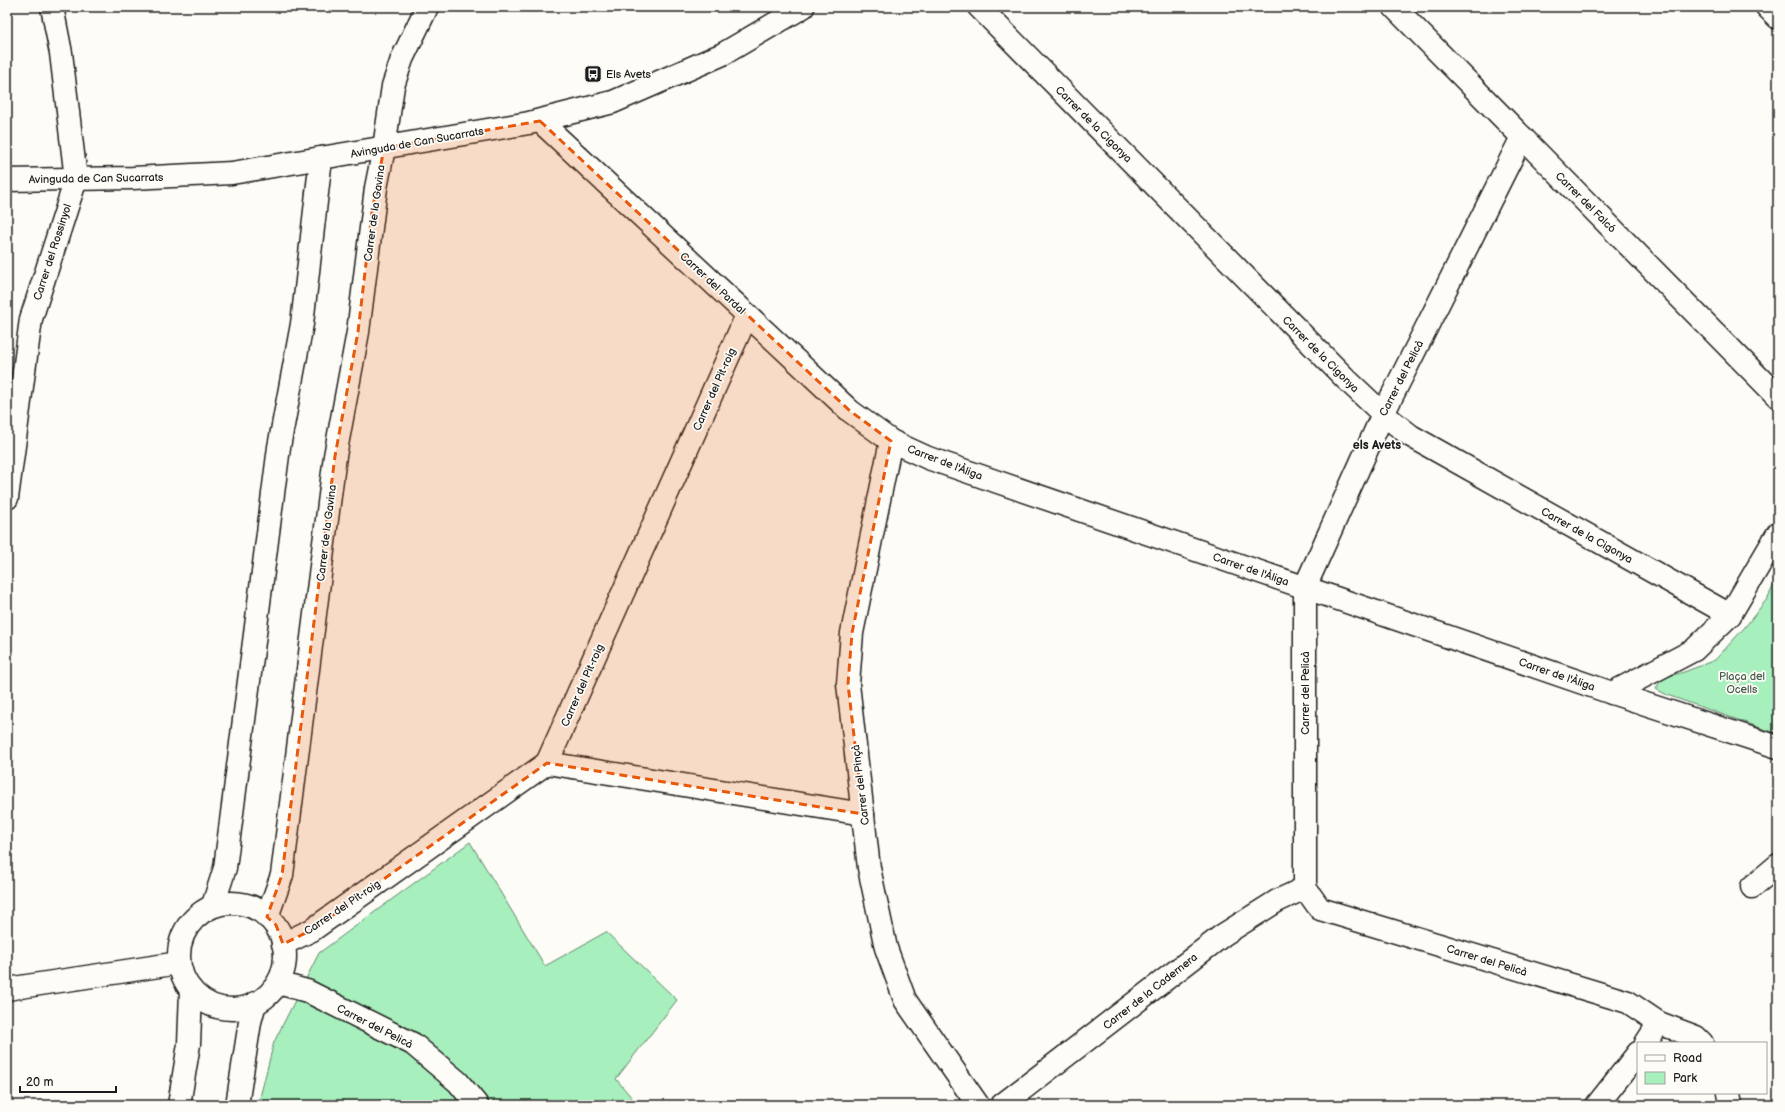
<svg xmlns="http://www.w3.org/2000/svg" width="1785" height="1112" viewBox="0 0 1785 1112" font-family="'Balsamiq Sans',sans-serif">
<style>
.green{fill:#a7efbc;stroke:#62866c}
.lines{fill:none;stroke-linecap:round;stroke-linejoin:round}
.minor-casing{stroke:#1c1c1c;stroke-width:25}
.minor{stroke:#fdfcf7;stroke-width:22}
.marked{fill:#e8590c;fill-opacity:0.2;stroke:#e8590c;stroke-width:3;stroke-dasharray:8 5;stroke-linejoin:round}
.labels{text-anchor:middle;stroke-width:3.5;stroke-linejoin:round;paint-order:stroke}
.poi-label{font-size:11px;fill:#1c1c1c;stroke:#fdfcf7;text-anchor:start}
.street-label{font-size:11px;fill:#1c1c1c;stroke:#fdfcf7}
.park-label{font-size:11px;fill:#465b4c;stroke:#fdfcf7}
.neighbourhood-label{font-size:12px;font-weight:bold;fill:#1c1c1c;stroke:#fdfcf7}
</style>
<rect width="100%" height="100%" fill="#fdfcf7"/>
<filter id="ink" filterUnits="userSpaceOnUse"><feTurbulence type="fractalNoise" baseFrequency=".025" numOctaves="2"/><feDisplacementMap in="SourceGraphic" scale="8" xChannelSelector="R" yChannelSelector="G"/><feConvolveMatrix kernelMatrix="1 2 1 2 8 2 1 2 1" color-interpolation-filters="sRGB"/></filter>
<g filter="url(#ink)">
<g class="green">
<polygon points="1778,577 1778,734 1667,695 1656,689 1662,678 1684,672 1715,660 1745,627 1767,599"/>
<polygon points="470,842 545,966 606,932 677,1000 616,1079 638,1105 258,1105 274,1042 319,953"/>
</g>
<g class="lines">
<defs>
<g id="minor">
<polyline points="979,7 1347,380 1383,414 1411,436 1730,615"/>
<polyline points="1394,7 1778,397"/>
<polyline points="1767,7 1778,18"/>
<polyline points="540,121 850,411 891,441 928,458 1612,693 1778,747"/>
<polyline points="1522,137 1383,414 1305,587 1305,888 1320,909 1628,1002 1659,1023 1646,1043"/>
<polyline points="7,180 133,178 232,173 529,123 613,102 723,54 803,7"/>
<polyline points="891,441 852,633 848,684 869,868 886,948 905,1000 978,1105"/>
<polyline points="7,498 31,319 76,179 61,53 52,7"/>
<polyline points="1612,693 1694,650 1730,615 1778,533"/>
<polyline points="547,763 863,814"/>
<polyline points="1752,887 1778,865"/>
<circle cx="232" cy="956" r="53"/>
<polyline points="213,905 225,868 279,447 302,324 321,158"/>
<polyline points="267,917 282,875 335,456 358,332 376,188 384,148 393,86 402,59 427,7"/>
<polyline points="283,944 312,930 547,763 747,315"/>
<polyline points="278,983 307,991 413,1044 458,1082 477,1105"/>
<polyline points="7,989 179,963"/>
<polyline points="1659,1023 1696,1037 1702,1043"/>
<polyline points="1729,1093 1731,1105"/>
<polyline points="179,1105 189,1044 191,991"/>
<polyline points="237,1105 250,1022 255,1003"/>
<polyline points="1002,1105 1223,935 1277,901 1305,888"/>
<polyline points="1597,1105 1638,1053"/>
</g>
</defs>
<use href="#minor" class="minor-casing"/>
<use href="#minor" class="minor"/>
</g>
</g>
<path class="marked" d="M540,121L850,411L891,441L852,633L848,684L863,814L547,763L312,930L283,944L276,925L267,917L282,875L335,456L358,332L372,212L384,148Z"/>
<defs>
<symbol id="bus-square" viewBox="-11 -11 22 22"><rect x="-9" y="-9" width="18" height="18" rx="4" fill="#1c1c1c" stroke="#fdfcf7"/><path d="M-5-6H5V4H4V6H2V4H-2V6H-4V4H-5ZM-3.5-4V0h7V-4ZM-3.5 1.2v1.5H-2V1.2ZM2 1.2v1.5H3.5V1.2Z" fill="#fff"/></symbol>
</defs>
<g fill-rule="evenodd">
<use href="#bus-square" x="583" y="64" width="20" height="20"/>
</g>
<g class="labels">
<g class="poi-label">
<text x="606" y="78">Els Avets</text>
</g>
<g class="street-label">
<text transform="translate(1094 124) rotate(45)" y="4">Carrer de la Cigonya</text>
<text transform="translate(417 142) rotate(-10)" y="4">Avinguda de Can Sucarrats</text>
<text transform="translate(96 178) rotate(-1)" y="4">Avinguda de Can Sucarrats</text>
<text transform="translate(1586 202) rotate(45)" y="4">Carrer del Falcó</text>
<text transform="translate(374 213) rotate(-82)" y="4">Carrer de la Gavina</text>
<text transform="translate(52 252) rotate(-72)" y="4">Carrer del Rossinyol</text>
<text transform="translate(713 283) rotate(43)" y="4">Carrer del Pardal</text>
<text transform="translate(1321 354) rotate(45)" y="4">Carrer de la Cigonya</text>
<text transform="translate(1401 378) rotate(-63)" y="4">Carrer del Pelicà</text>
<text transform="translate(714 389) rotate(-66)" y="4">Carrer del Pit-roig</text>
<text transform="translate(945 462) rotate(21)" y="4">Carrer de l'Àliga</text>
<text transform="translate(326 533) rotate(-83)" y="4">Carrer de la Gavina</text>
<text transform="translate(1587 535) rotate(29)" y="4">Carrer de la Cigonya</text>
<text transform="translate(1251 569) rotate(19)" y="4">Carrer de l'Àliga</text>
<text transform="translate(1557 674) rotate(19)" y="4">Carrer de l'Àliga</text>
<text transform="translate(582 685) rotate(-66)" y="4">Carrer del Pit-roig</text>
<text transform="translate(1305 693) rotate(-90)" y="4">Carrer del Pelicà</text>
<text transform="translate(860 785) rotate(-97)" y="4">Carrer del Pinçà</text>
<text transform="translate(342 907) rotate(-34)" y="4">Carrer del Pit-roig</text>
<text transform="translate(1487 960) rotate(17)" y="4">Carrer del Pelicà</text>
<text transform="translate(1150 991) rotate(-38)" y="4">Carrer de la Cadernera</text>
<text transform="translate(375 1026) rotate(27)" y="4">Carrer del Pelicà</text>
</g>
<g class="park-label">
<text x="1742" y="680">Plaça del<tspan x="1742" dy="13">Ocells</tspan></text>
</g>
<g class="neighbourhood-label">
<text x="1377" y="449">els Avets</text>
</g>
</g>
<rect width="1785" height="1112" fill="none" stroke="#fdfcf7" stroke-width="24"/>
<rect x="12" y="12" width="1761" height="1088" fill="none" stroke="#1c1c1c" stroke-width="1.5" filter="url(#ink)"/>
<rect x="1637" y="1042" width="130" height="52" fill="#fdfcf7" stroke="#a3a29f"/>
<rect x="1645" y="1055" width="20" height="6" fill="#fdfcf7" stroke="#a3a29f"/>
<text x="1673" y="1062" font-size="12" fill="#1c1c1c">Road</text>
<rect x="1645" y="1072" width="20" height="12" fill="#a7efbc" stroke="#a3a29f"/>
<text x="1673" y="1082" font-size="12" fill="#1c1c1c">Park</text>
<path d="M20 1086v6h96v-6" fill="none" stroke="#1c1c1c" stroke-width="2"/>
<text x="26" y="1086" font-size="12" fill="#1c1c1c" stroke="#fdfcf7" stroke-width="3" paint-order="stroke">20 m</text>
</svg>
